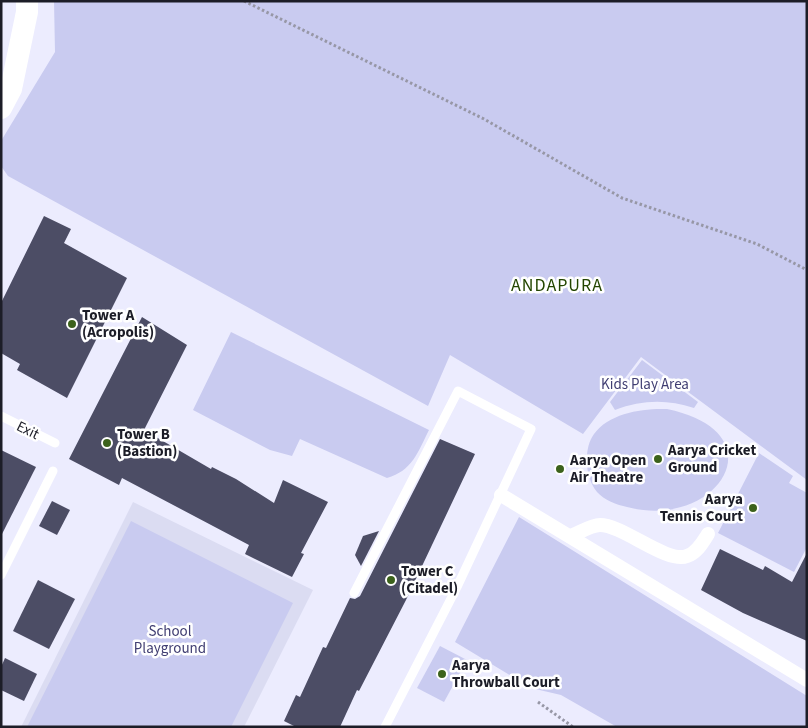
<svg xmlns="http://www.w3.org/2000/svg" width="808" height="728" viewBox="0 0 808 728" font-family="'Source Sans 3',sans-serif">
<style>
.built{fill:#dbdcf2}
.green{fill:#c9cbf0}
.building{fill:#4c4d65}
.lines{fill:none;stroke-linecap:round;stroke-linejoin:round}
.path{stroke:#9797a6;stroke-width:3;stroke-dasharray:2.5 2.5;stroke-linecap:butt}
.service{stroke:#fff;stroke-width:9}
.pedestrian{stroke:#fff;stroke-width:14}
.tertiary{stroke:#fff;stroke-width:22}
.poi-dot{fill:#3c621c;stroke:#fff;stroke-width:2}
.labels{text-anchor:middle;stroke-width:5;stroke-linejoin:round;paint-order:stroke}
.poi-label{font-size:15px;font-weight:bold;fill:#1c1d27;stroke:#fff;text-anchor:start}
.park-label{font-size:15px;fill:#403e72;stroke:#fff}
.street-label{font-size:15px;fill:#1c1d27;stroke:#fff}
.quarter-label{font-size:18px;letter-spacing:1px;fill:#234501;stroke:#fff}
</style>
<rect width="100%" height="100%" fill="#ececfe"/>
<polygon class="built" points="133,502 313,590 244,727 21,727"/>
<g class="green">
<polygon points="54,1 807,1 807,480 641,357 583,434 450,355 428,406 8,176 1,166 1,141 55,52"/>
<path d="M231,332L429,430C418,452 412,471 387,478L300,439L292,456L270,450L193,410Z"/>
<path d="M642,360L698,402L694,408C666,399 642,400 615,410L610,402Z"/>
<path d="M667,409C781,433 717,531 627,507C617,505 604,500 597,492C585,478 583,449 594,434C609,413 643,408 667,409Z"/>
<polygon points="759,453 793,476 789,483 807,493 807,547 794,572 718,533"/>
<polygon points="519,517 807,696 807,727 617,727 561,695 531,688 455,642"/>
<polygon points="131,521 293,603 231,727 27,727"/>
<polygon points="440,646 467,660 444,702 417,688"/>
</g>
<g class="building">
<polygon points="44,216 71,229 64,243 127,278 67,398 17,370 20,364 1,353 1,303"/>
<polygon points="142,317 187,345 144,430 211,469 212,467 236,479 274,503 283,480 328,502 301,553 304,554 292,577 245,554 249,545 122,478 119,485 69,459"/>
<polygon points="440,439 475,454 406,600 359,691 357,690 340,727 296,727 284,721 296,695 300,697 323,647 326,648 350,598 355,599 360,596"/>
<polygon points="1,450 36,467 1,536"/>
<polygon points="52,501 70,510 57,535 39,526"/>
<polygon points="379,531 361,566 355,555 363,536"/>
<polygon points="720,549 763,570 765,566 792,582 807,553 807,641 743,613 701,590"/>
<polygon points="38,580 75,599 49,649 13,631"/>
<polygon points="5,658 37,674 24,701 1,690 1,667"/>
</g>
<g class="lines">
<g class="path">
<polyline points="244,1 484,119 622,198 757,244 807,270"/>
<polyline points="538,702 573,727"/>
</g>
<g class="service">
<polyline points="1,416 55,443"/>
<polyline points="1,575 53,471"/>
<polyline points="354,593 458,391 531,429 457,587 385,727"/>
</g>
<g class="pedestrian">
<polyline points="501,495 807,680"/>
<path d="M571,536C579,533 591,525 600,525C623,525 667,564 687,556C697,553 703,542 708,534"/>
</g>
<polyline class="tertiary" points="1,108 11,89 27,12 27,1"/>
</g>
<g class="poi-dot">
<circle cx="72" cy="324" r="5"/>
<circle cx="107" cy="443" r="5"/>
<circle cx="658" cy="459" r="5"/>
<circle cx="560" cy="469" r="5"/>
<circle cx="753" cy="508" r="5"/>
<circle cx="391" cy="580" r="5"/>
<circle cx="442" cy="674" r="5"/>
</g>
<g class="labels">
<g class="poi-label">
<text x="82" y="320">Tower A<tspan x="82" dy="17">(Acropolis)</tspan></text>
<text x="117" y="439">Tower B<tspan x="117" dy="17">(Bastion)</tspan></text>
<text x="668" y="455">Aarya Cricket<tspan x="668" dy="17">Ground</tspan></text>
<text x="570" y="465">Aarya Open<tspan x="570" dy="17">Air Theatre</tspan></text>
<text x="743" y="504" text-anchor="end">Aarya<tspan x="743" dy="17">Tennis Court</tspan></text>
<text x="401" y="576">Tower C<tspan x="401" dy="17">(Citadel)</tspan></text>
<text x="452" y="670">Aarya<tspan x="452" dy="17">Throwball Court</tspan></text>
</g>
<g class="park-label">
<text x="645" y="389">Kids Play Area</text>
<text x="170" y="636">School<tspan x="170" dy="17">Playground</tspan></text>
</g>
<g class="street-label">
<text transform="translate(28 430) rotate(26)" y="5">Exit</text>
</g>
<g class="quarter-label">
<text x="557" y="291">ANDAPURA</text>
</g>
</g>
<rect width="808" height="728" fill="none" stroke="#1c1d27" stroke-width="5"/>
</svg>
